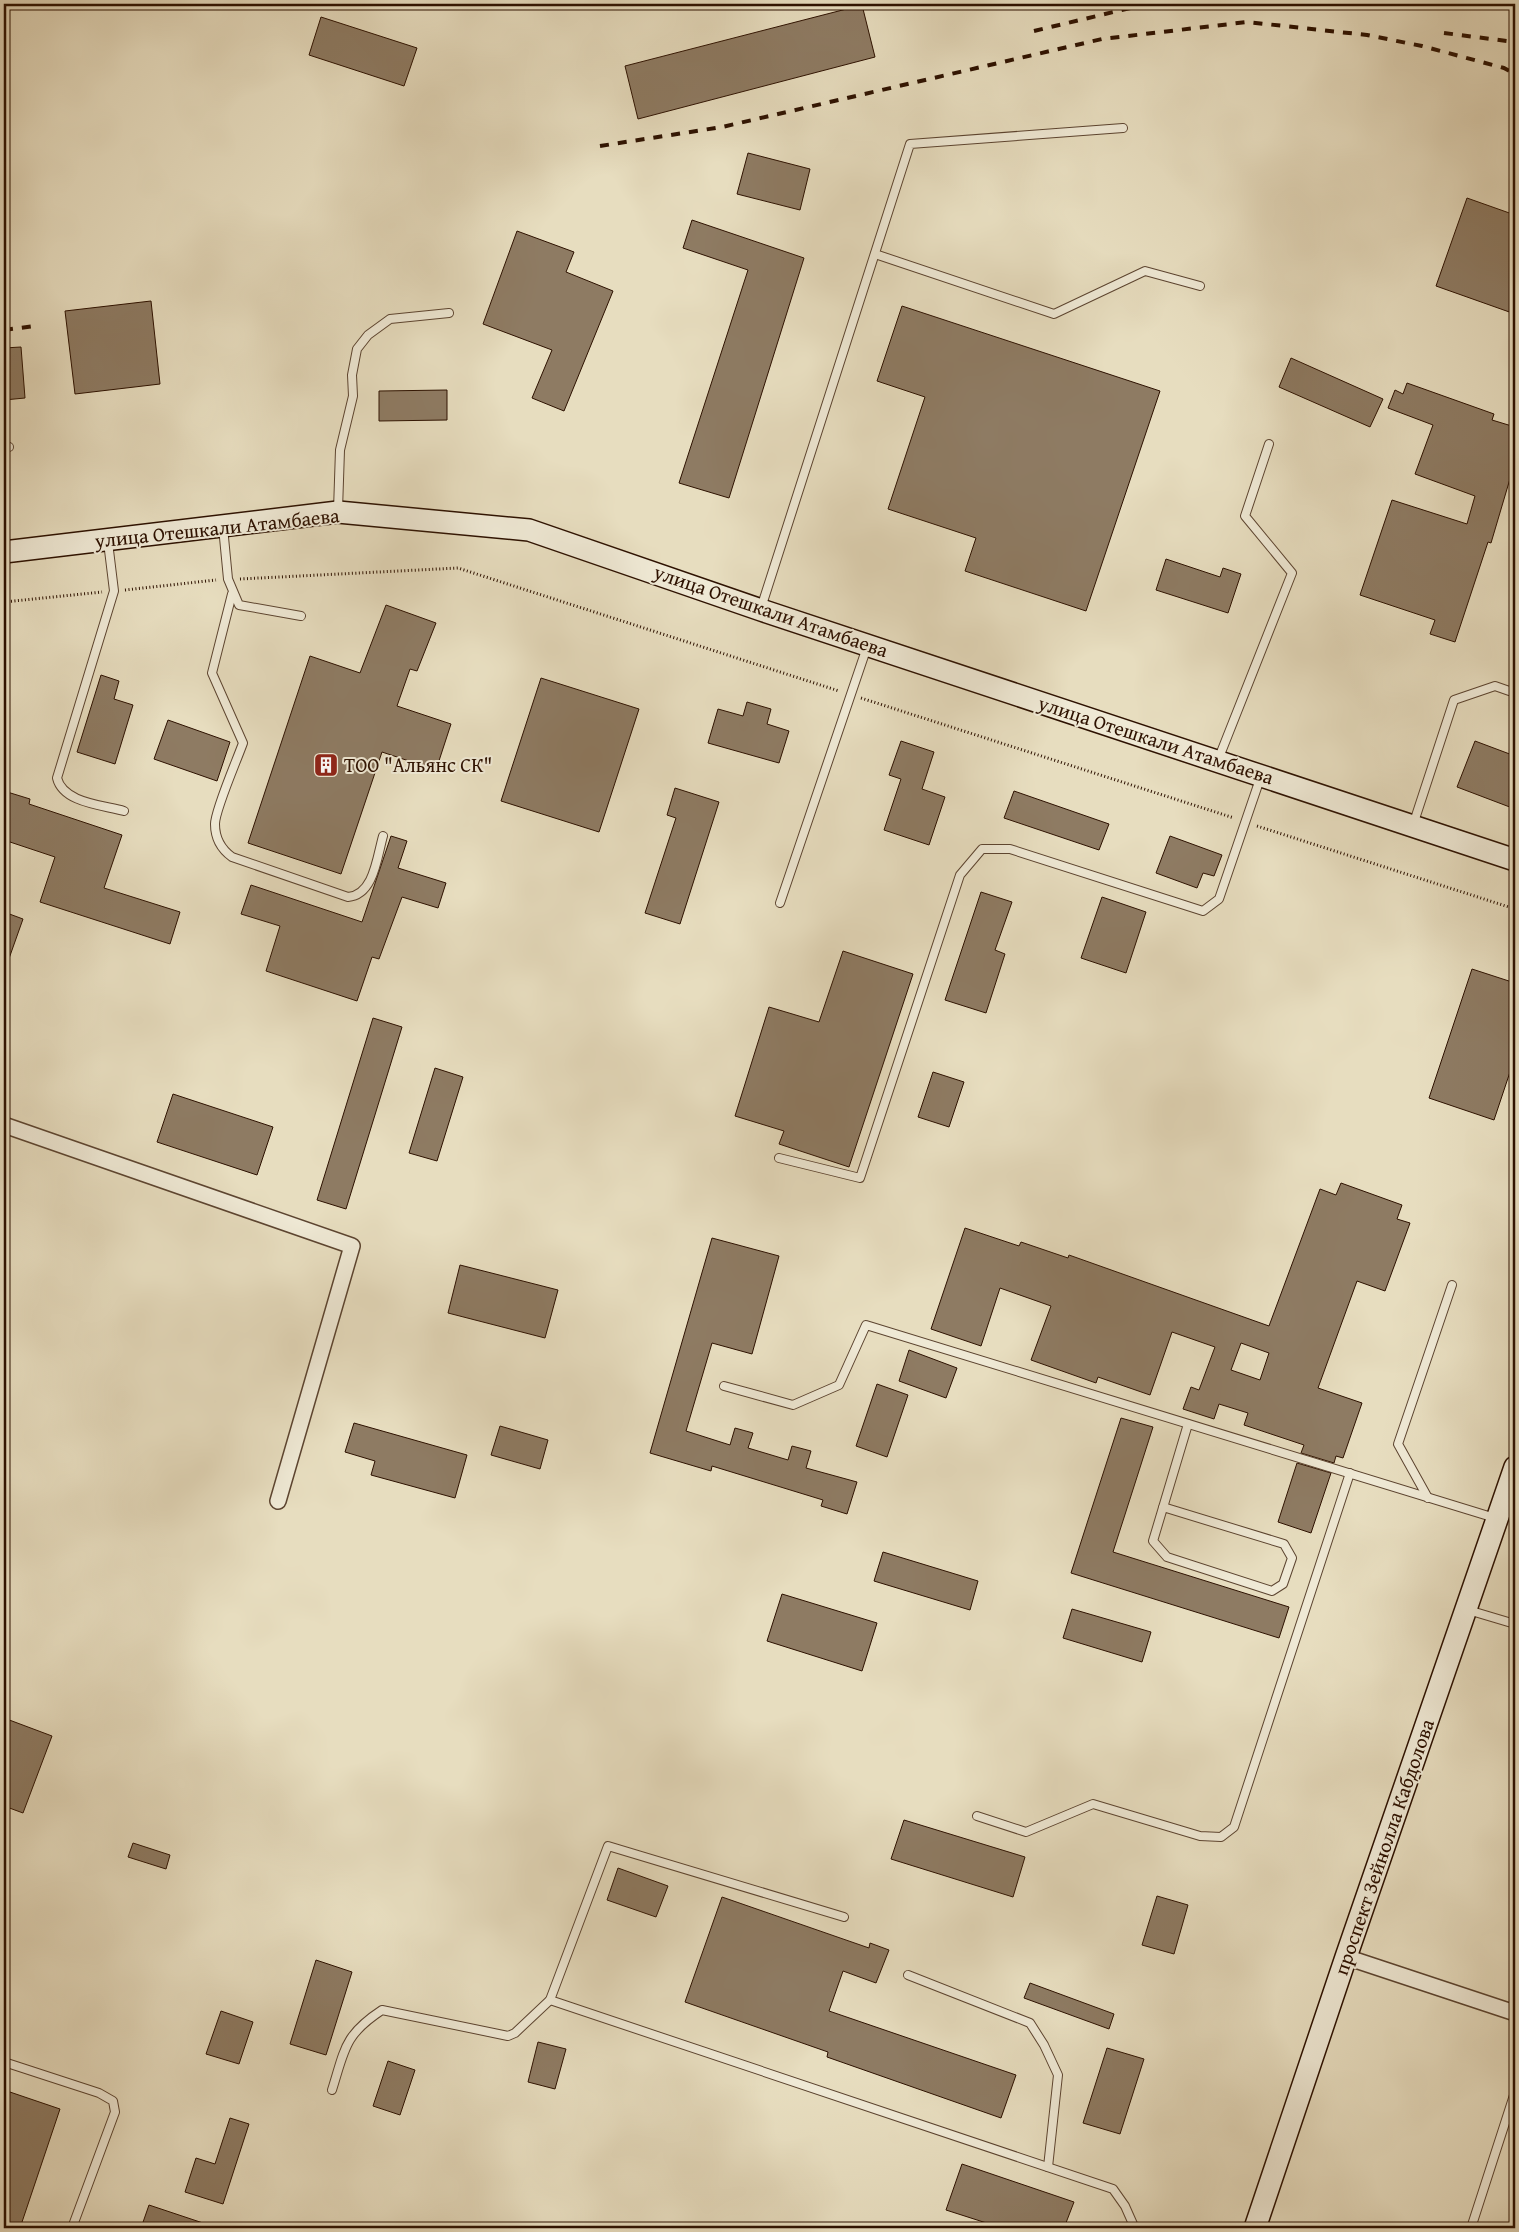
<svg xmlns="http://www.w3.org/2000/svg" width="1519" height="2232" viewBox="0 0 1519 2232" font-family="'Gentium Book Plus',serif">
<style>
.building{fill:#8e7b63;stroke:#2d1100;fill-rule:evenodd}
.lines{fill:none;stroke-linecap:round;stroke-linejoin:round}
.lane-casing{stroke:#5c4430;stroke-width:10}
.street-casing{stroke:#5c4430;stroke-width:18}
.secondary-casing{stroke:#2d1100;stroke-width:24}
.path{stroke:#2d1100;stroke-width:3;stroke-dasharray:1 2.5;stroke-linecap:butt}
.lane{stroke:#efe9d5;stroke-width:8}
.street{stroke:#efe9d5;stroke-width:15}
.secondary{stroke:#efe9d5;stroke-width:21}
.rail{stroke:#2d1100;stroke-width:4;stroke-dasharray:9 9;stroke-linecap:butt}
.labels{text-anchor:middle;stroke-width:4;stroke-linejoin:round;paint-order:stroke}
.street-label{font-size:20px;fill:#2d1100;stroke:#efe9d5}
.poi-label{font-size:20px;fill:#2d1100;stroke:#efe9d5;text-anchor:start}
</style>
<rect width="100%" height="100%" fill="#e7ddbf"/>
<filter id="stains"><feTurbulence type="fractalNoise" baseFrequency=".004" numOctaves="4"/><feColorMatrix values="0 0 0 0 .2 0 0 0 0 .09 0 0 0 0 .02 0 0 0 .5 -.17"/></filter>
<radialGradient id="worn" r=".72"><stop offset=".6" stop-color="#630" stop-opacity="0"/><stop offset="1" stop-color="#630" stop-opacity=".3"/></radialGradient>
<g class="building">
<polygon points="862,5 875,57 638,119 625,66"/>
<polygon points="321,17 417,48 404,86 309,55"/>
<polygon points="748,153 810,169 800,210 737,194"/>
<polygon points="1467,198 1515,215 1515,314 1436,286"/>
<polygon points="692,220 804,258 729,498 679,483 748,270 683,248"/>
<polygon points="517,231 574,252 566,272 613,291 564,411 532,398 552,350 483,324"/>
<polygon points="151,301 160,384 75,394 65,311"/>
<polygon points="902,306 1160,391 1086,611 965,571 976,538 888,509 925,397 877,381"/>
<polygon points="21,347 25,398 4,400 4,348"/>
<polygon points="1291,358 1383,399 1370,427 1279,387"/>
<polygon points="1407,383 1494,414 1492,420 1515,427 1515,462 1491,543 1488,542 1455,642 1430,634 1435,620 1360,595 1392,500 1467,524 1475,496 1415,474 1433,425 1388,408 1395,390 1403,394"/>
<polygon points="447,390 447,420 379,421 379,391"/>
<polygon points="1166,559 1220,577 1223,568 1241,574 1228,613 1156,590"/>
<polygon points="386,605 436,623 417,671 410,669 397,706 451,724 436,770 382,752 341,874 248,843 310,656 360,673"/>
<polygon points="101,675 119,681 114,699 133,705 115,764 77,752"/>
<polygon points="541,678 639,709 599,832 501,801"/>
<polygon points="747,702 771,709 767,724 789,731 779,763 708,743 718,709 743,716"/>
<polygon points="168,720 230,742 217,781 154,759"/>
<polygon points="901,741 934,752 922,789 945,797 929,845 884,830 901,779 889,775"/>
<polygon points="1475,741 1515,756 1515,809 1457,787"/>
<polygon points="675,788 719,802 680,924 645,913 676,818 667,815"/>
<polygon points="4,791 30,799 29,804 122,835 104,888 180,912 170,944 40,902 55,857 4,840"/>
<polygon points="1014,791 1109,824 1099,850 1004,818"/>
<polygon points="391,836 407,841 398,868 446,883 438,908 402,897 379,959 372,957 357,1001 266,971 280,926 241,914 251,885 362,922"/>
<polygon points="1170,836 1222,855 1214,876 1203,873 1197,888 1156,873"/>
<polygon points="981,892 1012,902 995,950 1005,954 986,1013 945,1000"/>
<polygon points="1102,897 1146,912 1126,973 1081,958"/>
<polygon points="4,912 23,919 6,967 4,966"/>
<polygon points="843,951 913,974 849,1167 779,1144 784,1131 735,1116 769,1007 819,1022"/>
<polygon points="1472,969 1515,983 1515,1057 1494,1120 1429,1098"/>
<polygon points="373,1018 402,1027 346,1209 317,1200"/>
<polygon points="435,1068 463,1077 437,1161 409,1153"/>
<polygon points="933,1072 964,1082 949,1127 918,1117"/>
<polygon points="173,1094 273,1127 257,1175 157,1142"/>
<path d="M1341,1183L1402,1205L1397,1219L1410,1223L1385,1291L1357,1281L1318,1388L1362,1403L1343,1458L1336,1456L1334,1463L1301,1453L1304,1445L1244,1425L1248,1413L1219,1404L1214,1419L1183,1409L1191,1387L1199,1390L1215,1347L1172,1332L1150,1395L1098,1377L1096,1383L1031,1360L1051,1306L1000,1288L981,1346L931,1329L965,1228L1019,1246L1021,1242L1068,1258L1069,1255L1269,1326L1320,1189L1336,1195ZM1241,1343L1269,1353L1260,1380L1231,1370Z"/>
<polygon points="712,1238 779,1256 752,1354 712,1343 686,1431 730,1445 735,1428 753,1433 748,1448 788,1460 792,1446 811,1451 806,1468 857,1482 847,1514 821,1506 823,1500 712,1466 711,1471 650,1453"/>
<polygon points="460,1265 558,1290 545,1338 448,1313"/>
<polygon points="909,1350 957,1368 946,1398 899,1381"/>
<polygon points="877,1384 908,1395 887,1457 856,1446"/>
<polygon points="1121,1418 1153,1427 1113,1552 1289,1607 1279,1638 1071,1573"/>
<polygon points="354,1423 467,1455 455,1498 371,1475 375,1461 345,1452"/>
<polygon points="500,1426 548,1440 540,1469 491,1455"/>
<polygon points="1297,1463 1331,1473 1311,1533 1278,1522"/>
<polygon points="883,1552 978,1581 970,1610 874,1581"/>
<polygon points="782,1594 877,1623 862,1671 767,1641"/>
<polygon points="1072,1609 1151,1632 1142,1662 1063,1638"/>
<polygon points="4,1718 52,1736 23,1813 4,1806"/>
<polygon points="904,1820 1025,1857 1013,1897 891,1859"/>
<polygon points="133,1843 170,1855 166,1869 128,1857"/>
<polygon points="618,1868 668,1886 656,1917 607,1900"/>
<polygon points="1157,1896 1188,1905 1174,1954 1142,1945"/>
<polygon points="722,1897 869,1948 870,1943 889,1950 876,1983 843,1971 829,2011 1016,2075 1001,2118 827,2057 828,2052 685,2002"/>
<polygon points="316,1960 352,1972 326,2055 290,2044"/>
<polygon points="1030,1983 1114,2014 1109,2029 1024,1998"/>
<polygon points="221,2011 253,2022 239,2064 206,2054"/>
<polygon points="538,2042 566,2049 555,2089 528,2082"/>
<polygon points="1107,2048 1144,2059 1120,2134 1083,2123"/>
<polygon points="388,2061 415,2070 400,2115 373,2106"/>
<polygon points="4,2090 60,2109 20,2228 4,2228"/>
<polygon points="230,2118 249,2124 223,2204 185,2192 196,2158 215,2164"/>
<polygon points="962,2164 1074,2202 1064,2228 1002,2228 946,2210"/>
<polygon points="149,2205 209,2225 209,2228 141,2228"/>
</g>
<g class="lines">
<defs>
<g id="lane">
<polyline points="875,254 1054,314 1145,271 1200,286"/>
<polyline points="4,447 9,447"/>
<polyline points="338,510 340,450 353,396 352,375 357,349 368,335 390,319 449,313"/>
<polyline points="223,527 228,579 239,605 301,616"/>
<path d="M108,542L114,591L57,778C63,803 103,805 124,811"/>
<path d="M232,594L212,673L243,743C237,760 215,810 215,824C215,838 221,849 232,857L348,897C374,895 377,857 383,836"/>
<polyline points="761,608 910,144 1123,128"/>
<polyline points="1218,760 1292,573 1245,516 1269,444"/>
<polyline points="1413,825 1454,700 1495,686 1515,693"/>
<polyline points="780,903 867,647"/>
<polyline points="779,1158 860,1178 960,875 982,849 1010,849 1203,911 1219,899 1261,776"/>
<polyline points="724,1386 793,1405 839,1385 866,1325 1495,1518"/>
<polyline points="1428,1498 1398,1444 1452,1285"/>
<polyline points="1163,1507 1284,1544 1292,1558 1283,1584 1272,1591 1167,1557 1153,1541 1188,1424"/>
<polyline points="1468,1610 1515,1624"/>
<polyline points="977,1816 1026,1832 1093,1804 1200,1836 1221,1837 1234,1827 1350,1473"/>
<polyline points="844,1917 608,1846 550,2000 1113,2189 1125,2206 1133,2224 1132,2228"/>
<polyline points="908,1975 1030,2023 1044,2045 1058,2075 1048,2167"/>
<polyline points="4,2062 99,2093 113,2101 115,2112 72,2228"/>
<path d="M332,2090C345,2049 344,2035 382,2010L508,2036L515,2033L550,2000"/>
<polyline points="1471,2228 1515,2092"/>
</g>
<g id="street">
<polyline points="4,1125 352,1246 278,1501"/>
<polyline points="1346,1957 1515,2013"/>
</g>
<g id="secondary">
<polyline points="4,552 338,512 529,530 761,610 1515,860"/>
<polyline points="1255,2228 1346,1957 1515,1467"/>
</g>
</defs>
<use href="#lane" class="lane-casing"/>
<use href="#street" class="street-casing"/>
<use href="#secondary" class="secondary-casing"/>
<g class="path">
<polyline points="240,579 458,568 839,691"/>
<polyline points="125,590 216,580"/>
<polyline points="4,602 102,592"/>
<polyline points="861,698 1234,818"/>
<polyline points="1257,826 1515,909"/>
</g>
<use href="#lane" class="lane"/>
<use href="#street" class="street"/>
<use href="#secondary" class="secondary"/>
<g class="rail">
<polyline points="1034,31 1147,4"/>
<polyline points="1444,33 1515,42"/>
<polyline points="600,146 722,127 1102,39 1247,22 1367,35 1422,46 1504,68 1515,74"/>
<polyline points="4,330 35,326"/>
</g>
</g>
<defs>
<symbol id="building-square" viewBox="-11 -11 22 22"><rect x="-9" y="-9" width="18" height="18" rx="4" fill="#8f2418" stroke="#efe9d5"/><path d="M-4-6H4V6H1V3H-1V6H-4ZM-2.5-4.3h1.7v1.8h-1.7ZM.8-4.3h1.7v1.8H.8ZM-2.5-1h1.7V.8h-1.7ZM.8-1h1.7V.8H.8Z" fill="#fff"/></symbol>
</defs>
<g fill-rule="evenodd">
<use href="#building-square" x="312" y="751" width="28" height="28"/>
</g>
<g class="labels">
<g class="street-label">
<text transform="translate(217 528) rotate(-6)" y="7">улица Отешкали Атамбаева</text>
<text transform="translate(771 611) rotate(19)" y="7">улица Отешкали Атамбаева</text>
<text transform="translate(1156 740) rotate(18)" y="7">улица Отешкали Атамбаева</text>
<text transform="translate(1384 1847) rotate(-71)" y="7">проспект Зейнолла Кабдолова</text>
</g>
<g class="poi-label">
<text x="344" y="772">ТОО "Альянс СК"</text>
</g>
</g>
<rect width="1519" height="2232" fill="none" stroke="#e7ddbf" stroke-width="20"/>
<rect x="5" y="5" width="1509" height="2222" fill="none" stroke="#2d1100" stroke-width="2.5"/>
<rect x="10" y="10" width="1499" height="2212" fill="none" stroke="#2d1100"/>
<rect width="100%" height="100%" filter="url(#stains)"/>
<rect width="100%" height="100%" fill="url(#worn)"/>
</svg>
